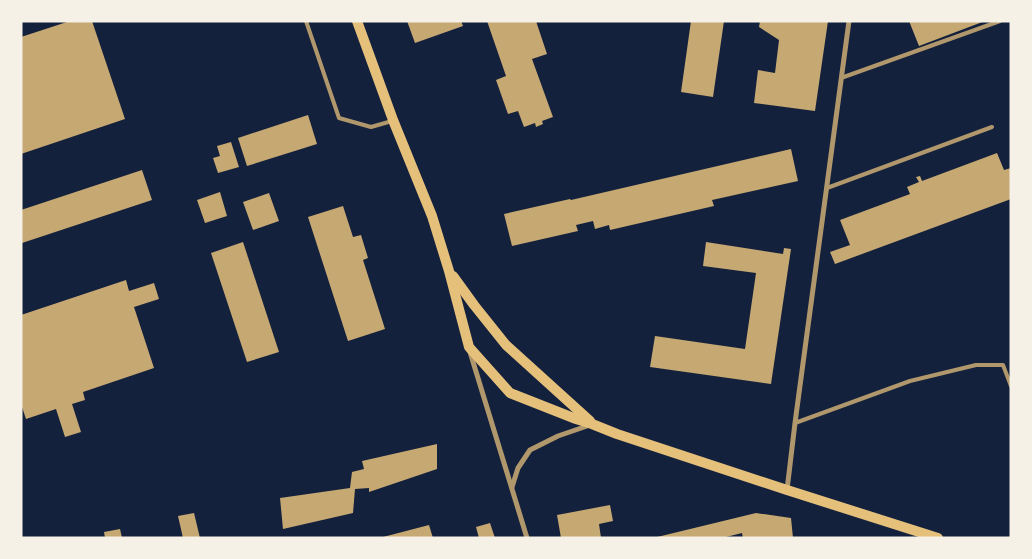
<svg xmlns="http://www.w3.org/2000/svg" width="1032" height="559" viewBox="0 0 1032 559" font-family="Ubuntu,sans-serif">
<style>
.building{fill:#c6a872}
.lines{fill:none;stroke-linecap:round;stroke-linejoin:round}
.service{stroke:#b1986c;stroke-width:4}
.minor{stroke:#b1986c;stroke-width:5}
.secondary{stroke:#e5c07b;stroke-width:10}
</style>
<rect width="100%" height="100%" fill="#14213d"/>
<g class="building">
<polygon points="70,21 92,21 125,119 21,154 21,37"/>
<polygon points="407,21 461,21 463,26 415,43"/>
<polygon points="487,21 536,21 547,54 532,59 553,117 542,121 543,124 536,127 535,123 524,127 518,111 508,114 496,80 506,76"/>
<polygon points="691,21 724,21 713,97 681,92"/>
<polygon points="760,21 828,21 815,111 754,103 758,70 775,73 779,40 759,27"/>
<polygon points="909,21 985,21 919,46"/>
<polygon points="308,115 317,144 247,166 238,138"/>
<polygon points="231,142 239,167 218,173 213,158 220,156 217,146"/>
<polygon points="791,149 798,181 712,200 714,206 610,230 609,225 595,229 593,221 576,225 578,231 512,246 504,214 570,199 571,200"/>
<polygon points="997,153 1004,170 1011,168 1011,199 835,264 830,252 850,245 840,220 910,194 907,187 919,182 916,177 920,176 922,181"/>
<polygon points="142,170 152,200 22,243 21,240 21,210"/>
<polygon points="220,192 227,216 205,223 197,200"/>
<polygon points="269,193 279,221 253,230 243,202"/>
<polygon points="343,206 353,237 361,235 368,258 363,260 385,329 348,341 308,217"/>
<polygon points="243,242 279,352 247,362 211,253"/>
<polygon points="706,242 783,254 784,248 791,249 771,384 650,367 655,336 745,349 756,273 703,266"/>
<polygon points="126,280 129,291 154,283 159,299 134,307 154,368 83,392 85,400 72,404 81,432 65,437 56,409 26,419 21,404 21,315"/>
<polygon points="437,444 437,469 369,492 369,488 355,489 353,513 283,529 280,498 350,488 352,472 364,469 362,461"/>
<polygon points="610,505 613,521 599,524 601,538 561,538 557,515"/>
<polygon points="194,513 200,538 183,538 178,516"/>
<polygon points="756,513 791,518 793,538 743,538 742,533 722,538 653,538"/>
<polygon points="490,523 495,538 479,538 476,527"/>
<polygon points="429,525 433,538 383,538 383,537"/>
<polygon points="120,529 122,538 105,538 104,532"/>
</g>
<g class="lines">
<g class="service">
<polyline points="306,21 339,118 371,127 392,121"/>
<polyline points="841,78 1000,21"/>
<polyline points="827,188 992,127"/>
<polyline points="795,423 910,381 976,365 1003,365 1011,386"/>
</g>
<g class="minor">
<polyline points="470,352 527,538"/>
<polyline points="512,487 518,468 530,450 558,436 590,425"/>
<polyline points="787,490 795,423 849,21"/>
</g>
<g class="secondary">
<polyline points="357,21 393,120 432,216 449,271 469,347 510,393 576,419 592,424 617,434 787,490 938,538"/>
<polyline points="453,276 474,305 506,345 590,421"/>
</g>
</g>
<rect width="1032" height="559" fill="none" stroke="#f6f1e7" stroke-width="45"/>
</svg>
